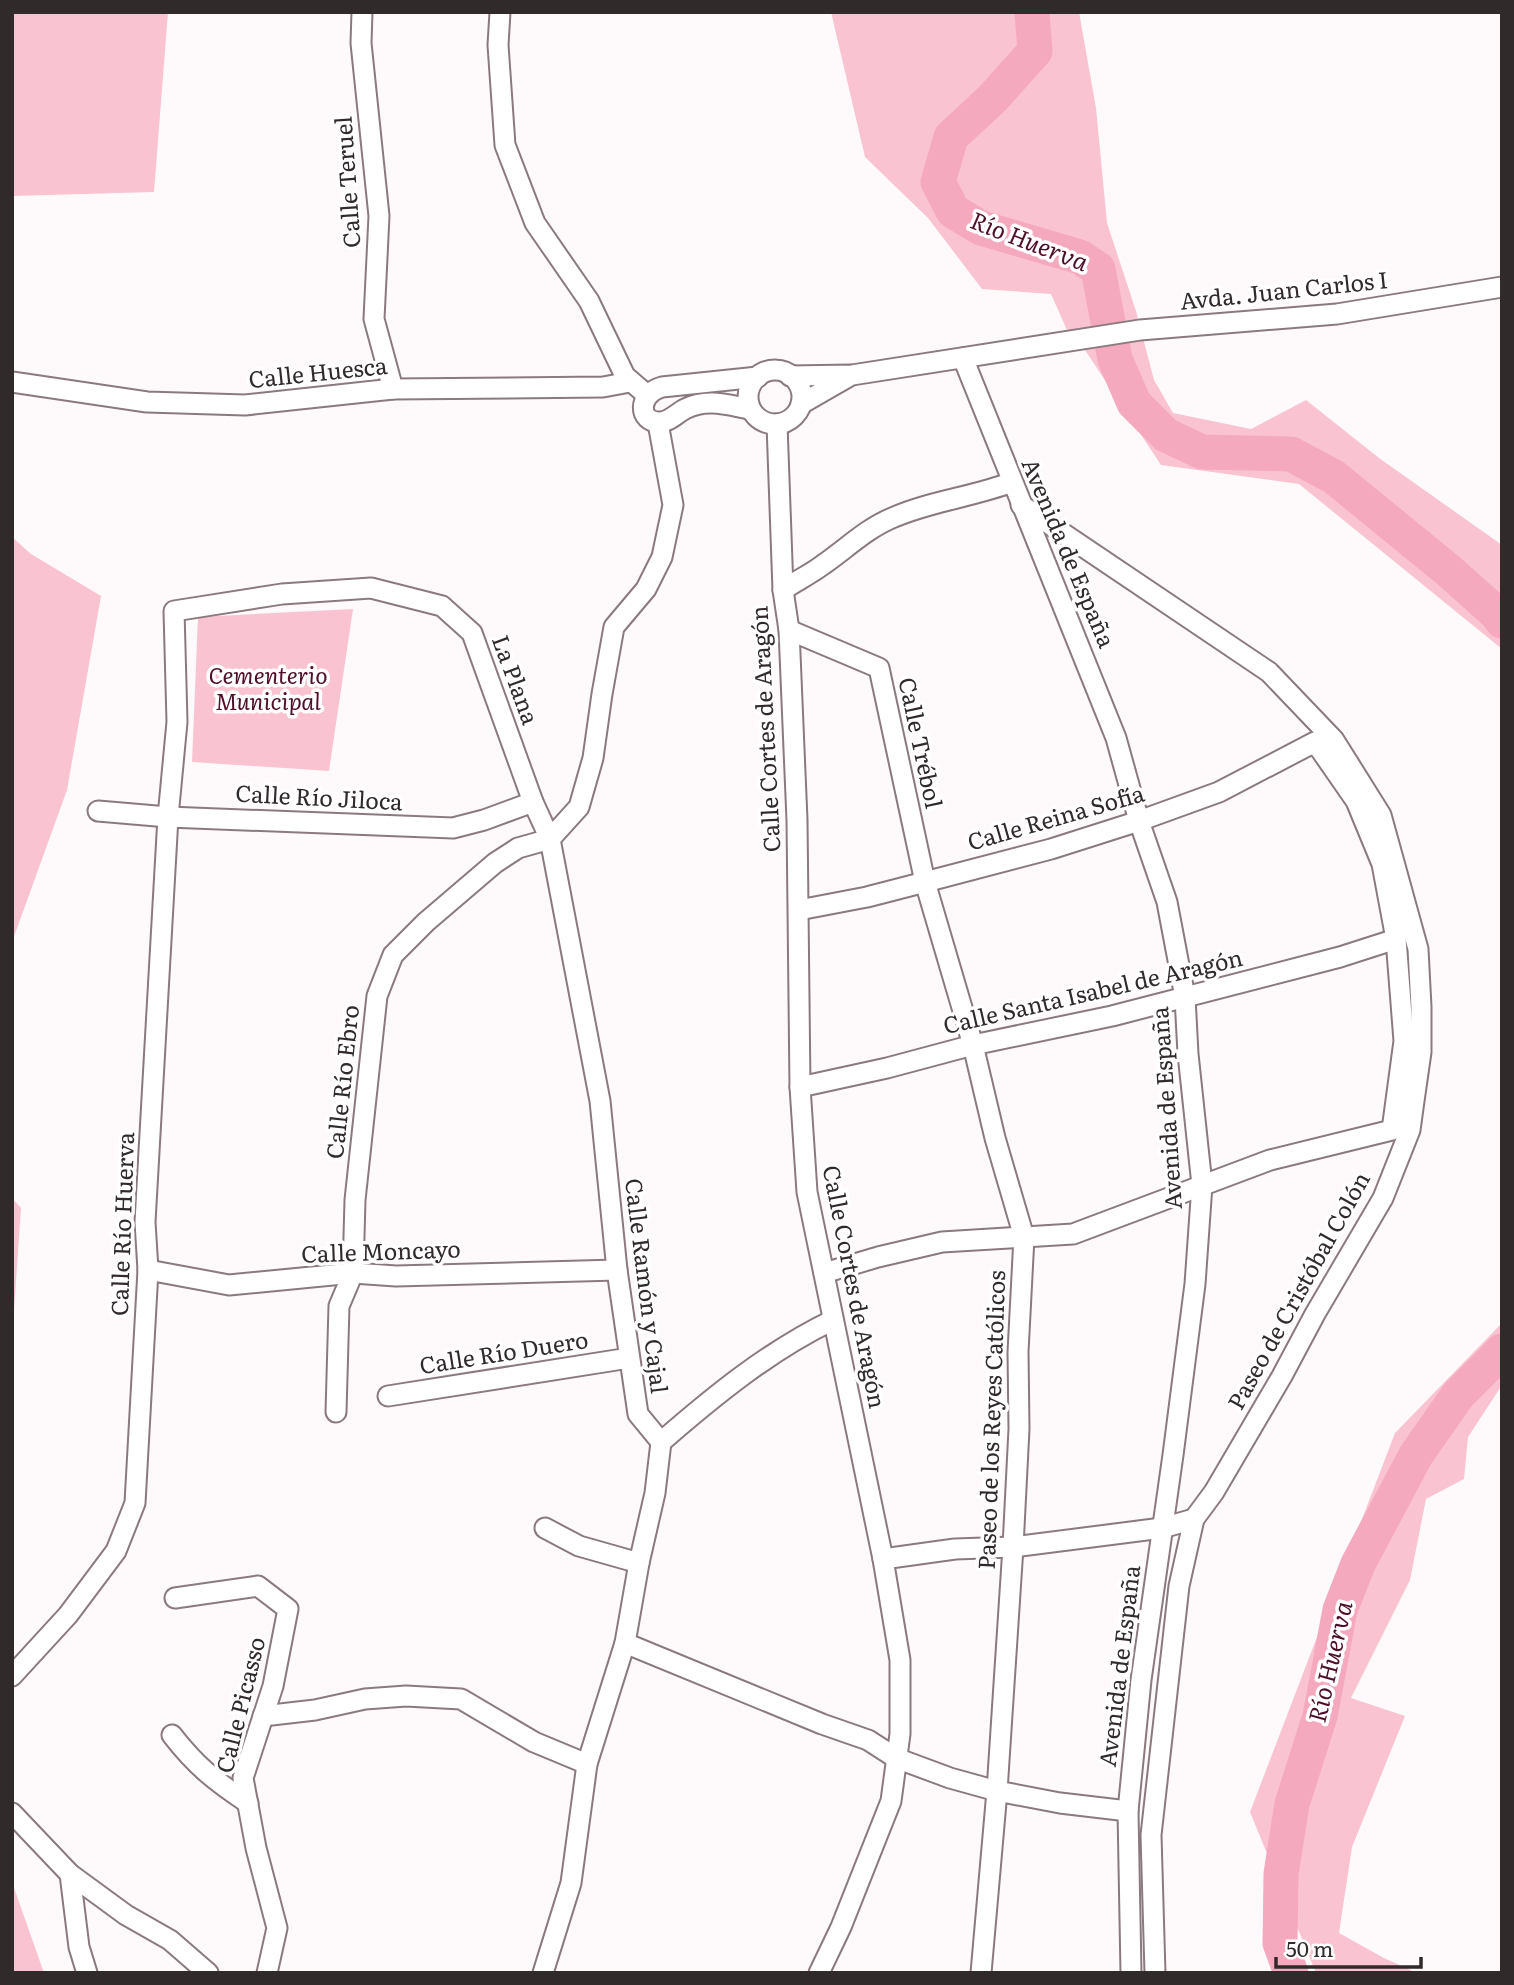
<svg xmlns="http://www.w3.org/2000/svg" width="1514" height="1985" viewBox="0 0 1514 1985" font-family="Literata,serif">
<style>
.green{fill:#fac3d2}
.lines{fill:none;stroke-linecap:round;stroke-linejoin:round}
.river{stroke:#f5a9bf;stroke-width:35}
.street-casing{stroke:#8a7a7e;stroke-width:23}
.street{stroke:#fff;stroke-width:19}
.labels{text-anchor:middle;stroke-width:7;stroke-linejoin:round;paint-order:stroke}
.street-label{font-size:23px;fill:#302a2b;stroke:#fff}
.park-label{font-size:23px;font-style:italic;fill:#4f0e29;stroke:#fff}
.water-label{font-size:24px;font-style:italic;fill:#4f0e29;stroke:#fff}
</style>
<rect width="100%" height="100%" fill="#fefafb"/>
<g class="green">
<polygon points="12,12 168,12 154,192 12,196"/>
<polygon points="831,12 1079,12 1096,108 1107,223 1136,311 1154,380 1173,413 1251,429 1306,400 1379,458 1502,545 1502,649 1299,484 1161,465 1081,344 1071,339 1051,294 982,289 928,218 865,157"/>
<polygon points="12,537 31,554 101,596 67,790 12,942"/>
<polygon points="353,609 329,771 192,762 198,617"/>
<polygon points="12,1198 21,1208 12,1340"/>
<polygon points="1502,1323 1502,1385 1468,1437 1464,1479 1426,1499 1410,1580 1351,1698 1405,1716 1352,1847 1339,1933 1384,1958 1417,1973 1316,1973 1250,1812 1395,1433"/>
<polygon points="12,1882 44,1973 12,1973"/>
</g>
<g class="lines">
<g class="river">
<polyline points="1032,12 1035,51 993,98 951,137 938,182 953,211 981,228 1080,257 1098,269 1115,359 1134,403 1166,435 1202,452 1291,454 1334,477 1449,571 1496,613 1502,621"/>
<polyline points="1291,1973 1280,1943 1281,1874 1292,1804 1320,1716 1340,1610 1358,1564 1416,1455 1458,1395 1502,1351"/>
</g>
<defs>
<g id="street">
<polyline points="362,12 361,43 379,216 374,319 393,389"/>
<polyline points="500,12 498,45 505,145 535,223 589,301 625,376 647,395"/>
<polyline points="963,358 1116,738 1139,821 1167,902 1185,997 1188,1054 1202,1185 1195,1284 1173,1455 1141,1680 1128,1811 1131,1973"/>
<circle cx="775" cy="397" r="27"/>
<polyline points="790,376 852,375 1140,330 1337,314 1502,287"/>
<polyline points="12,382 147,402 245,405 393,389 603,387 630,382"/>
<polyline points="801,404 848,377"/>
<path d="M750,409C727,405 707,398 685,409C677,413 669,422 660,422C638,423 637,394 662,387L758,377"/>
<polyline points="777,424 783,590 789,630 797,820 800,1087 807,1192 883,1559 900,1660 900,1734 891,1801 841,1927 819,1973"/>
<path d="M783,590C796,581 811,574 824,564C847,548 866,529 892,518C930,501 973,497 1012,482"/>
<polyline points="789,630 879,668 925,882 973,1045 995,1138 1024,1237 1018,1352 1019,1429 1013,1547 997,1791 981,1973"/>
<polyline points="98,811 168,817 453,828 484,820 533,802"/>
<polyline points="550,839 579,807 593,758 602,694 614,627 646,589 662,557 673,505 658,423"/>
<polyline points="799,910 867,897 925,882 1051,849 1139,821 1219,792 1315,742 1356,801 1382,864 1396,939 1404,1041 1392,1130 1270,1160 1073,1234 942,1242 878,1257 824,1273"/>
<polyline points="800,1087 887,1068 973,1045 1112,1016 1340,957 1396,939"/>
<polyline points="148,1270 229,1285 353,1273 396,1276 617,1270"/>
<polyline points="388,1396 629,1358"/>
<polyline points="336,1412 339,1306 353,1273 355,1200 377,996 393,955 426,922 495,863 518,848 550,839"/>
<path d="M661,1442C715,1395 769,1351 833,1320"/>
<polyline points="545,1528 579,1546 639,1563"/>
<polyline points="883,1559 955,1549 1013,1547 1162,1528 1194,1519 1214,1492 1282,1376 1315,1314 1383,1198 1410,1130 1414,1101 1421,1052 1421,1007 1418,949 1381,815 1334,740 1269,672 1021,505"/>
<polyline points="175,1598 258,1586 288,1609 273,1686 243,1778 256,1848 277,1928 267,1973"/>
<polyline points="625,1643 822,1724 868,1740 896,1758 950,1778 997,1791 1060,1803 1128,1811"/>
<polyline points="12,1676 68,1615 116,1551 135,1503 148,1270 145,1222 168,817 177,722 174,611 282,594 371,588 442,606 472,633 533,802 550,839 600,1101 617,1270 638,1414 661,1442 655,1493 639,1563 625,1643 587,1764 571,1883 543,1973"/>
<polyline points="263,1716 315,1710 365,1699 406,1696 461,1699 534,1742 587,1764"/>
<path d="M172,1735C196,1766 215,1781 248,1803"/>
<polyline points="12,1813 70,1874 79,1947 87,1973"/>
<polyline points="70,1874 126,1915 170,1940 208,1973"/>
<polyline points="1155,1973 1151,1835 1179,1586 1194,1519"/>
</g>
</defs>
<use href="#street" class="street-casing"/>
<use href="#street" class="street"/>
</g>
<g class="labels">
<g class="street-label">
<text transform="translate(348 182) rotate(-94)" y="8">Calle Teruel</text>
<text transform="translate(1284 291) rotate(-6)" y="8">Avda. Juan Carlos I</text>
<text transform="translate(318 373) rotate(-6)" y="8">Calle Huesca</text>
<text transform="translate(1068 553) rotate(67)" y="8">Avenida de España</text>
<text transform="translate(515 680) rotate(70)" y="8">La Plana</text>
<text transform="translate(766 729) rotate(-93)" y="8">Calle Cortes de Aragón</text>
<text transform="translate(920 743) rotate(78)" y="8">Calle Trébol</text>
<text transform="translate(319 798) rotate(3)" y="8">Calle Río Jiloca</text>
<text transform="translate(1056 818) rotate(-16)" y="8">Calle Reina Sofía</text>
<text transform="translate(1093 992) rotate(-13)" y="8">Calle Santa Isabel de Aragón</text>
<text transform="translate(343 1082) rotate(-84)" y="8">Calle Río Ebro</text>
<text transform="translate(1167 1108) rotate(-94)" y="8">Avenida de España</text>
<text transform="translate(123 1224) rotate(-88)" y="8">Calle Río Huerva</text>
<text transform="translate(381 1252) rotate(-2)" y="8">Calle Moncayo</text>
<text transform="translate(646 1286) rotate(83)" y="8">Calle Ramón y Cajal</text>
<text transform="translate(854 1287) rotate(79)" y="8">Calle Cortes de Aragón</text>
<text transform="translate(1299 1291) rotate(-61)" y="8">Paseo de Cristóbal Colón</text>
<text transform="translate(504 1353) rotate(-9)" y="8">Calle Río Duero</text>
<text transform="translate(992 1420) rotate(-88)" y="8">Paseo de los Reyes Católicos</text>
<text transform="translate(1120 1666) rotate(-83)" y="8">Avenida de España</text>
<text transform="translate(241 1705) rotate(-76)" y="8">Calle Picasso</text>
</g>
<g class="park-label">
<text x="268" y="684">Cementerio<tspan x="268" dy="26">Municipal</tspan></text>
</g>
<g class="water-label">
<text transform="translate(1029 242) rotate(21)" y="8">Río Huerva</text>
<text transform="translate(1331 1662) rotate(-77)" y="8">Río Huerva</text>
</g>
</g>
<rect width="1514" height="1985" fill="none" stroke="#302a2b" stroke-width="28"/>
<path d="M1276 1957v10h145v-10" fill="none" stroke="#302a2b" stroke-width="3.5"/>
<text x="1286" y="1957" font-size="21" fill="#302a2b" stroke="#ffffff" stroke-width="5" paint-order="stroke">50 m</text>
</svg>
